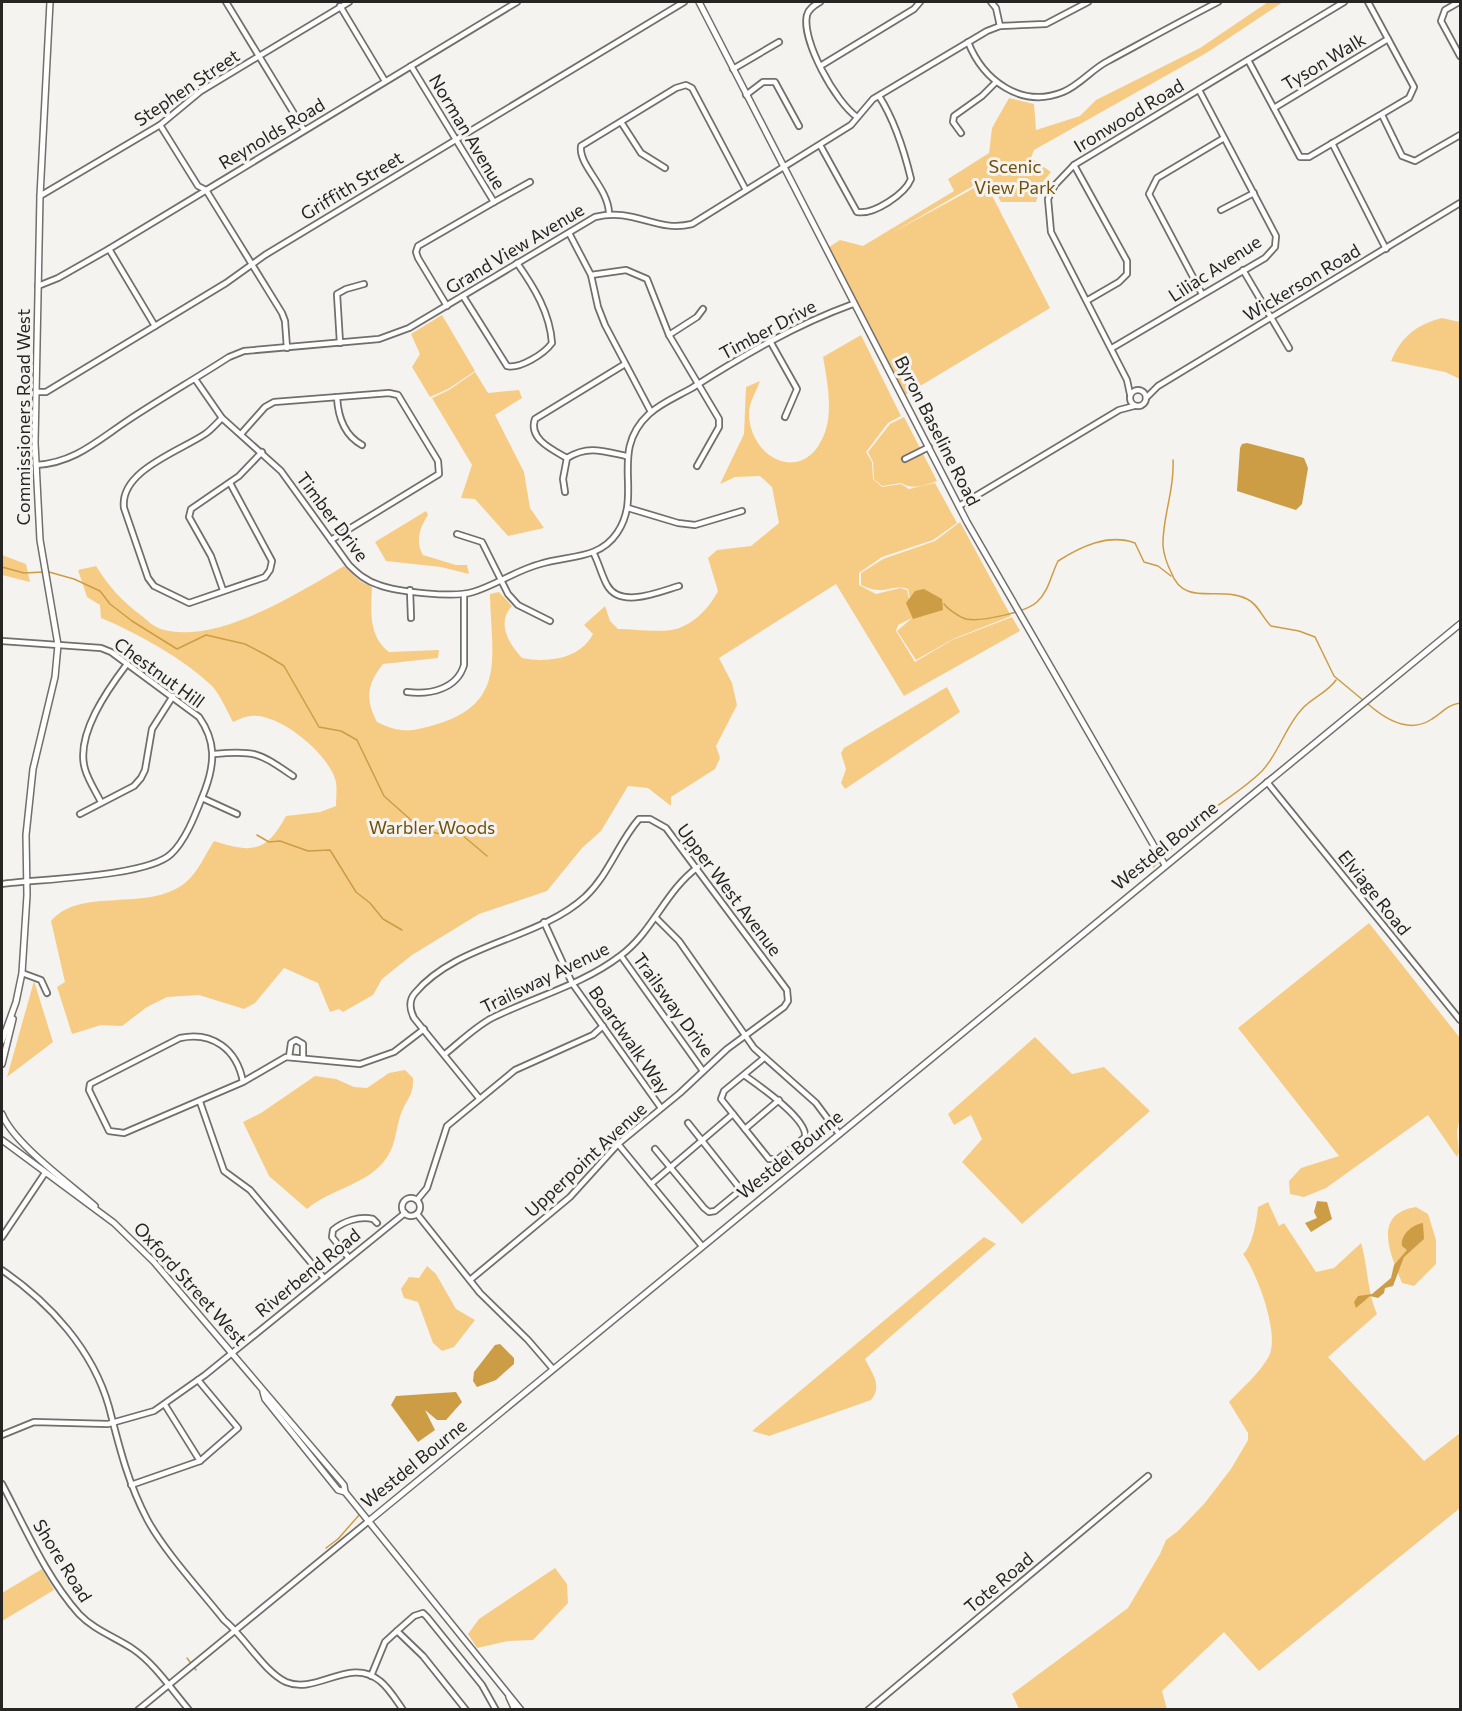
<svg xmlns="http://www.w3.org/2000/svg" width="1462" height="1711" viewBox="0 0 1462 1711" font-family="Commissioner,sans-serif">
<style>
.green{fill:#f6cc85}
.water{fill:#cc9d45}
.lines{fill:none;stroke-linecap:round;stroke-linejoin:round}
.stream{stroke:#cc9d45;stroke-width:1.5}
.minor-casing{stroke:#716f6c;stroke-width:8}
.major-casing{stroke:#716f6c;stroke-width:8}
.minor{stroke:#fff;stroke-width:4.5}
.major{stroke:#fff;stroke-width:5}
.labels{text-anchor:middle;stroke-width:6;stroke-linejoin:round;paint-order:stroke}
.street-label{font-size:18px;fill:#262524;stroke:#f5f3f0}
.park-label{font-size:18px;fill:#70500b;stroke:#f5f3f0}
</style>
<rect width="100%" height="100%" fill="#f5f3f0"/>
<g class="green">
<polygon points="1268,2 1283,2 1208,52 1034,150 1031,158 1051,172 1042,183 1036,202 1001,202 987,178 890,234 985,182 1050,308 905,395 829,247 840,240 863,246 954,191 948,179 989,153 992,128 1009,98 1034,104 1036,130 1080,116 1096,100 1200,48"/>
<polygon points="442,315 475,371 448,389 430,397 412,367 420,354 411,334"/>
<path d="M1442,318L1460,322V379L1445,372L1391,361C1402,336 1416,325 1442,318Z"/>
<path d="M861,335L901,416L888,423L866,452L872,462L873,479L882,487L901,484L909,489L935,483L957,523L933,540L882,557L859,573V585L876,594L900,588L907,590L914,619L908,589C891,583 886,597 861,585V573L883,559L935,541L960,522L1011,616L953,639L916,660L897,631L912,618L898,625L896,631L915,662L952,640L1012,617L1020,631L904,696L836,584L719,658L732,683L737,705L716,746L720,758L715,769L671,797V806L648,788L628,786L601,831L582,848L547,891L479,914L412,955L382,979L373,995L343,1012L339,1009L330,1012L318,983L284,968L255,1003L244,1009L199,995L167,997L147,1007L122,1026L101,1025L72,1034L57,987L65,982L51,921C81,886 147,913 185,883C197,874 206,853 214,841C252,853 266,853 286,816L320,812L336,806C336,799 337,789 336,782C330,755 280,713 251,716C245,716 238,720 233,722C227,711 221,696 212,686C184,659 137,633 101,618L100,605L87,597L78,570L96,566C109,587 122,601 142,616C148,621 154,627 161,629C216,646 298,593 344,566L360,581L372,587C371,610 368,636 389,652L439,650L438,658L383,664C367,684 365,699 377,722C399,733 411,732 434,725C508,704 491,656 490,594L499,592L512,606C496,623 509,644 522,658C548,663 580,659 593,634L584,625L605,606L610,621L618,629C634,629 662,633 676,629C694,624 710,607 718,591L708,558L717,550L751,546L779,523L772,487L760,476L735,477L720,484L744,434L746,387L760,381C756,392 750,401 749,412C748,458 805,488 825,432C833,411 827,379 823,357Z"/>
<polygon points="475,372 488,393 519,390 522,398 495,415 524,472 530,508 544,528 508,536 475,499 461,498 472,465 432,398 449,390"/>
<path d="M904,417L937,481C923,486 914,490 901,483L882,486L874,479L873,462L868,452L890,424Z"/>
<path d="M426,511L428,515C420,527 415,541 423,555L456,565H467L469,574L441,567L386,561L375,542Z"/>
<polygon points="2,555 26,564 30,582 2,575"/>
<polygon points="947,687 960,712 845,789 841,783 846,769 841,753 844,748"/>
<polygon points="1369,923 1460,1038 1460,1116 1457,1132 1459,1152 1457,1157 1428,1115 1326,1188 1304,1197 1290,1194 1289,1181 1301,1168 1339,1156 1238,1028"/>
<polygon points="34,981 53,1042 7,1077"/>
<polygon points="1035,1037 1072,1074 1104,1067 1150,1111 1022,1224 962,1162 982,1139 971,1115 954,1125 948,1114"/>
<path d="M405,1070L413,1078C414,1097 405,1100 400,1117C396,1129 396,1140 390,1152C374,1184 333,1187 307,1209L269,1176L243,1122L261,1113L315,1076L336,1079L354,1087L367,1088L389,1073Z"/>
<path d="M1268,1202L1279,1226L1284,1223L1316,1272L1334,1268L1361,1243C1368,1266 1367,1292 1377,1314L1328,1357L1424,1461L1460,1433V1508L1259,1671L1224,1632L1162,1691L1167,1709H1019L1012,1694L1128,1608L1160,1554L1166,1540L1178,1531L1204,1504L1231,1469L1248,1440V1433L1229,1402C1242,1388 1260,1373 1269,1356C1280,1334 1257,1273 1243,1254C1252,1247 1257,1219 1258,1207Z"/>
<path d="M1416,1207L1428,1214L1436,1240V1264L1414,1286L1402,1283C1390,1253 1372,1214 1416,1207Z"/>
<path d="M984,1237L996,1244L865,1359C872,1373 883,1386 871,1400L769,1436L752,1431Z"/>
<polygon points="427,1266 436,1274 456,1309 475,1320 454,1347 442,1351 433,1343 418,1302 404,1298 401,1289 409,1277 419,1278"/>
<polygon points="555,1568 567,1584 568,1603 533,1640 508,1641 477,1648 468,1634 479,1619"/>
<polygon points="42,1569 54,1590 2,1621 2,1593"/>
</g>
<g class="water">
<polygon points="1247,443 1304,458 1308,468 1302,504 1296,510 1237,491 1240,448 1242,444"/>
<polygon points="924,589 942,599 943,610 913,619 906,603 915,591"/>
<polygon points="1317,1201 1327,1202 1332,1219 1311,1232 1305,1223 1317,1218 1314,1212"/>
<path d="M1423,1223L1424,1239L1404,1257L1393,1286L1385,1288L1384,1293L1378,1298L1370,1296L1356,1308L1354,1302L1358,1296L1372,1294L1391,1278L1394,1265L1407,1250L1402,1246C1400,1235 1413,1224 1423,1223Z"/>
<polygon points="500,1344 514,1358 514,1364 496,1380 477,1387 473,1381 474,1372 495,1345"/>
<polygon points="456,1392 462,1402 446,1420 437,1420 425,1410 435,1430 418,1442 391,1405 396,1396"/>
</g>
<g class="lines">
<g class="stream">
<path d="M1173,460C1175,490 1162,517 1163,546C1164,555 1167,564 1171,572C1184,608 1219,585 1247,599C1258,604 1262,617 1271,626L1299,631L1315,637L1334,676L1364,701"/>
<polyline points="2,567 24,573 44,572"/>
<polyline points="49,572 74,579 100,591 110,604 132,621 177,649 206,635 245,644 266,655 284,666 319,727 341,731 357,740 384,796 421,829 444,835 461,834 487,856"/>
<path d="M944,604C948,609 959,617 966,619C982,622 1026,612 1037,602C1049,591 1051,575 1058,561C1080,547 1108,533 1135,543L1144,562L1158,566L1171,576"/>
<path d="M1368,704C1385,719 1410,734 1432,719C1443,712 1447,705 1460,703"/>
<polyline points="257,835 269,842 280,841 308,851 330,850 356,892 370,903 383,919 402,930"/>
<path d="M1163,858C1176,845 1187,830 1201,818C1221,802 1244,789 1262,771C1279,753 1285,727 1302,709C1313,697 1327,693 1336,680"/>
<polyline points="1153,867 1160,861"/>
<polyline points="326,1548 338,1539 360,1514"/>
<polyline points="187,1658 196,1670"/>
</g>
<defs>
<g id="minor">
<polyline points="226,2 304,130"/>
<path d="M820,2C815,5 809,8 807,15C801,40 836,103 857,117"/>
<polyline points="991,2 996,8 1000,26"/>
<polyline points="1459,2 1445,10 1441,21 1460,56"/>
<polyline points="340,6 385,81"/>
<path d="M968,42C983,80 1021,109 1063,92C1080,85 1092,69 1108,61C1145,41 1181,21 1218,2"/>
<polyline points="1248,60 1300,157 1309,157 1409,98 1414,87 1368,2"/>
<polyline points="822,65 914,9 920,2"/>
<polyline points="411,66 494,202 418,246 416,252 418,258 447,306"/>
<polyline points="733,69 779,42"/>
<polyline points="746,95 763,82 775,82 799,126"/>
<polyline points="1274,108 1388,39"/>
<polyline points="1382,115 1402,156 1415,161 1460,135"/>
<polyline points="621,122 641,153 665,168"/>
<polyline points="160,125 198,186 206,190 282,313 285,321 287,348"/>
<polyline points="961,133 953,122 954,116 982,96 996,82"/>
<polyline points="1332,143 1386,249"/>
<path d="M820,145L857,212C874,215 905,194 911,179C904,150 895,121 879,96"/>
<polyline points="1074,165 1127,261 1127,274 1119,282 1088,300"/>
<polyline points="40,196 160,125 201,91 349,2"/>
<polyline points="494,202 530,182"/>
<polyline points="1221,210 1254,193"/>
<path d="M609,213C608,187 578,165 581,146L676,88L686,85L692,88L746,190"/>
<polyline points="569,233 591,275 598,307 605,325 651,412"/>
<polyline points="109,249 155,326"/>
<polyline points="1243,270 1289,348"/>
<polyline points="591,275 626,270 647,279 669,335 719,419 719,427 697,466"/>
<polyline points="38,286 58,278 109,249 517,2"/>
<polyline points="1202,294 1149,194 1157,178 1224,138"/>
<path d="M463,296L507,366C520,369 544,354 552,343C550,313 534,287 517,263"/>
<polyline points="669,335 697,317 703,309"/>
<polyline points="770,341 797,389 785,417"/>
<polyline points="340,343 337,294 346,289 364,284"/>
<polyline points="1112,348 1265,258 1275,247 1276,236 1199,90"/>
<path d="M195,379L222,418L281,471L349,565C358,574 366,581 379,585C398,592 454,598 473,592C496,585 517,570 540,564C568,555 599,560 617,533C644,494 608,452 649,414C661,403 678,396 692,388C744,355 795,325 853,304"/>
<circle cx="1138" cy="398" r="8"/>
<polyline points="36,392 46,392 226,283 265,255 684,2"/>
<polyline points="1130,394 1127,380 1051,232 1048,199 1055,185 1074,165 1344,2"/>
<path d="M337,397C338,417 344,435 362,445"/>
<polyline points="1146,398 1158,386 1460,203"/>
<path d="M222,418C217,423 211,430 205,434C180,451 119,471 124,508L148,578L154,586L189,603L265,577L270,570L272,561L230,483"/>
<polyline points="241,434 265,407 274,402 389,393 398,395 438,461 439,474 331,540"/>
<path d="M567,458C553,450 528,439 535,419L625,364"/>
<polyline points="905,459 929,447"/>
<path d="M36,465C74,463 97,441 127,421C160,399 195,379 229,357L244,351L379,339L409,328L595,217C635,207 655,233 692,224L851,125L873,99L987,31L1000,26L1046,24L1088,2"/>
<path d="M565,492L563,479L567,458C588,445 603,451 626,456"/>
<polyline points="959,506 1119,410 1134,406"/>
<polyline points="628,508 678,523 695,525 742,511"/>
<polyline points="457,534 482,542 508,594 518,605 550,621"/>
<path d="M594,554C599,564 602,576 607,585C620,609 659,592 679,586"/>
<polyline points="223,590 211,556 189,517 191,509 239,476 262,452"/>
<polyline points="410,590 411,618"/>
<path d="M2,641L101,648L111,652L199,717C216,741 215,763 205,790C197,810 187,839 171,854C147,877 38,879 2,884"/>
<path d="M407,692C430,695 457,689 464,665V594"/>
<path d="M214,754C256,750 259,753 293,776"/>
<polyline points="1267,782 1460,1020"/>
<polyline points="202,798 237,814"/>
<path d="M101,802C96,792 88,780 85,769C75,735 108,689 127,664"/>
<polyline points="80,814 134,786 141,778 145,770 152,729 173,696"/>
<polyline points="657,919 679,941 754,1048 816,1103 839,1134"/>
<polyline points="544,922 572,983 661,1108"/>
<polyline points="621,956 703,1071"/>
<polyline points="22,973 41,980 47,993"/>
<path d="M445,1054C460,1042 475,1027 492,1018C534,997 582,985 620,956C653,932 665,891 698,867"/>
<polyline points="289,1057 291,1043 296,1040 303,1044 303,1057"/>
<path d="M744,1075C758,1085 808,1119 805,1137L778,1159H769L721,1099L724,1091L764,1058"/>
<path d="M243,1082C237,1049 212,1031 180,1038L90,1084L89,1090L109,1131L124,1133L243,1082L286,1057L360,1064L394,1052L424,1029"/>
<polyline points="200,1102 224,1171 250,1190 323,1277"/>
<polyline points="745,1129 779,1100"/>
<polyline points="618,1144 702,1246"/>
<polyline points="655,1149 704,1208 709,1212 715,1211 737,1193 738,1186 688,1123"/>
<polyline points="651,1184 733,1114"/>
<circle cx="411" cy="1207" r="9"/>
<polyline points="417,1200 427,1188 447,1126 515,1070 593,1035 603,1026"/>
<polyline points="417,1214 480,1293 528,1340 553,1369"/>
<polyline points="2,1237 45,1173"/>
<path d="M348,1257L332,1237L333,1230C344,1221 359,1216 373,1219L377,1223"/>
<path d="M2,1270C50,1303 93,1350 109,1407C119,1446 128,1483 147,1519C164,1551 201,1591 224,1620C245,1637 264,1672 286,1682C317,1695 350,1656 380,1681C389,1688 396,1700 403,1710"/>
<path d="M470,1280L570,1197L618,1144L680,1093L727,1049L784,1007L788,1001L787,990L666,828L650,819H639C618,843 610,873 585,897C538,940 457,943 415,993C408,1001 410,1010 414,1018L479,1098"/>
<polyline points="165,1405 200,1461 238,1428 198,1380"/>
<polyline points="2,1435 34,1422 108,1424 154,1411 205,1375 405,1213"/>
<path d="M2,1484C25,1527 46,1577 79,1614C94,1630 115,1637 133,1649C155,1664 171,1689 189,1710"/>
<polyline points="131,1485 200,1461"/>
<polyline points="371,1676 385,1642 397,1631"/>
<polyline points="138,1710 370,1520"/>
<polyline points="466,1710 423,1656 397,1631 414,1616 423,1613 427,1617 482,1685 496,1710"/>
<polyline points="868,1710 1148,1476"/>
</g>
<g id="major">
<polyline points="699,2 967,522 1165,865"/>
<polyline points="2,1041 16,1002 22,973 27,895 26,835 33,769 55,677 58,645 40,540 35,443 40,196 50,2"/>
<polyline points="2,1064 13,1019"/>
<path d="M2,1114C14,1144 69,1183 95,1206"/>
<polyline points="2,1140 114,1223 154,1262 344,1485 345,1492 521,1710"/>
<polyline points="263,1392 265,1399 338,1490 345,1492"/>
<polyline points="370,1520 1460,624"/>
<polyline points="509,1697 515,1710"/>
</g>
</defs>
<use href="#minor" class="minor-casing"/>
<use href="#major" class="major-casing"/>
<use href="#minor" class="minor"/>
<use href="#major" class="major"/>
</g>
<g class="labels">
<g class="street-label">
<text transform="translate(1324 62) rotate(-31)" y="6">Tyson Walk</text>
<text transform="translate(187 88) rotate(-34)" y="6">Stephen Street</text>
<text transform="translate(1129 116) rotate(-31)" y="6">Ironwood Road</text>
<text transform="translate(467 132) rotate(59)" y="6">Norman Avenue</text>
<text transform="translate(272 134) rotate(-31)" y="6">Reynolds Road</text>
<text transform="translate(352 186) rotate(-31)" y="6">Griffith Street</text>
<text transform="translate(515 249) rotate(-31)" y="6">Grand View Avenue</text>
<text transform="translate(1215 269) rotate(-33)" y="6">Liliac Avenue</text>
<text transform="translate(1302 283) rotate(-31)" y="6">Wickerson Road</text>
<text transform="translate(768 330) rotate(-28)" y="6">Timber Drive</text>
<text transform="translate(24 417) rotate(-90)" y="6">Commissioners Road West</text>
<text transform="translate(937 431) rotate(63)" y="6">Byron Baseline Road</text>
<text transform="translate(332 517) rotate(53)" y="6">Timber Drive</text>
<text transform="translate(159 673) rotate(36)" y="6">Chestnut Hill</text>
<text transform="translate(1165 846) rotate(-39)" y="6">Westdel Bourne</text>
<text transform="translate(729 890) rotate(53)" y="6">Upper West Avenue</text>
<text transform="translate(1374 893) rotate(51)" y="6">Elviage Road</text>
<text transform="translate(545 978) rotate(-26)" y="6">Trailsway Avenue</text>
<text transform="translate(673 1005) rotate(54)" y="6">Trailsway Drive</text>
<text transform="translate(629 1040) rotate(55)" y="6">Boardwalk Way</text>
<text transform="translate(790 1155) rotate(-39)" y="6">Westdel Bourne</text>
<text transform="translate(586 1160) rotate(-43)" y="6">Upperpoint Avenue</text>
<text transform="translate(308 1273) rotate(-39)" y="6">Riverbend Road</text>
<text transform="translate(190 1284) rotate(48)" y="6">Oxford Street West</text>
<text transform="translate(414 1464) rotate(-39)" y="6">Westdel Bourne</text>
<text transform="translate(62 1561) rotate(58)" y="6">Shore Road</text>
<text transform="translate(999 1583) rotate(-40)" y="6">Tote Road</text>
</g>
<g class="park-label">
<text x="1015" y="173">Scenic<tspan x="1015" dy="21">View Park</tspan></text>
<text x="432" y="834">Warbler Woods</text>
</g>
</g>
<rect width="1462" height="1711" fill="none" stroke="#262524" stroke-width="6"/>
</svg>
